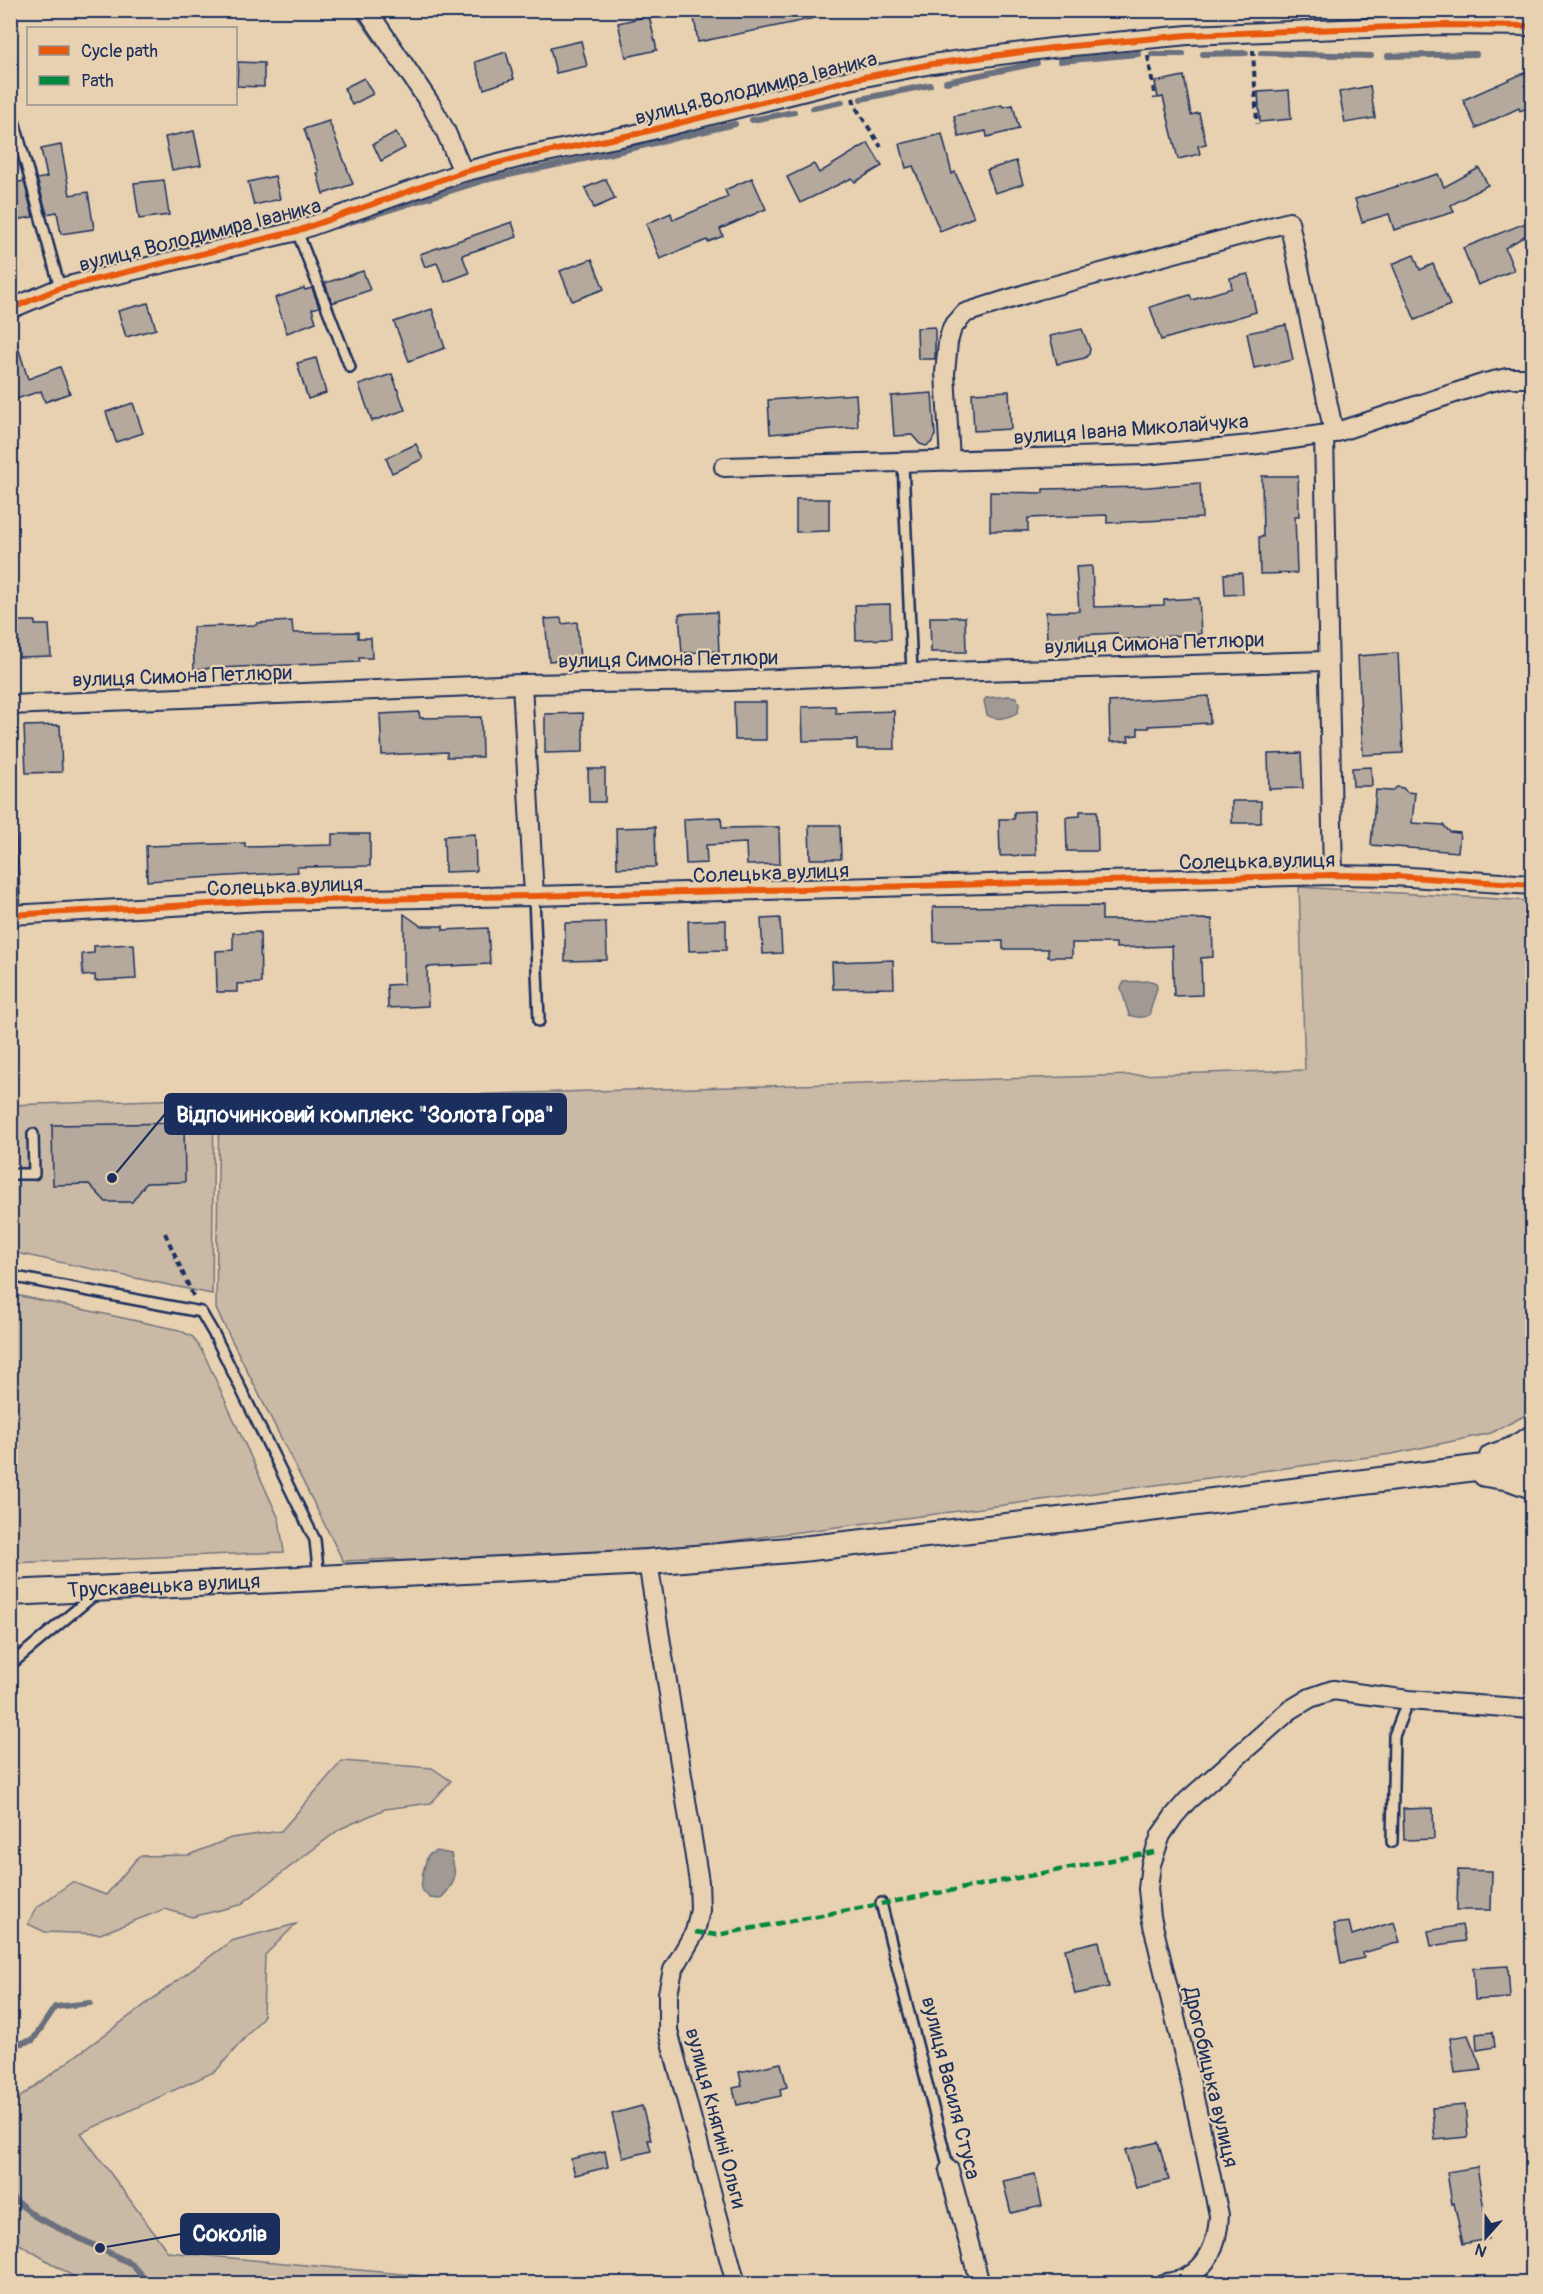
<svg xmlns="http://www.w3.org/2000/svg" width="1543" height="2294" viewBox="0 0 1543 2294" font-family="Pangolin,sans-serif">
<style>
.green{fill:#cab9a4;stroke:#727481;stroke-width:1.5}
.water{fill:#a19994;stroke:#6b6f7e;stroke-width:1.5}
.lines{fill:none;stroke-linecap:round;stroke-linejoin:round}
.stream{stroke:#6b6f7e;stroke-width:6}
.building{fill:#b4a99c;stroke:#1b2f5e;stroke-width:1.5}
.lane-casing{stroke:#1b2f5e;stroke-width:14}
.street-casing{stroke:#1b2f5e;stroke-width:22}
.secondary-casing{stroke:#1b2f5e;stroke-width:28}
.path{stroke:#1b2f5e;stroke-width:4;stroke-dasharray:6 4.5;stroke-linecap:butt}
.lane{stroke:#e7d1b0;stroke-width:9}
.street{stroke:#e7d1b0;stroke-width:18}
.secondary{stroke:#e7d1b0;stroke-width:24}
.quiet{stroke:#00873e;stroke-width:4.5;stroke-dasharray:9 4.5;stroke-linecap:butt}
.cycleway-casing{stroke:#e7d1b0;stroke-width:10}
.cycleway{stroke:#e8590c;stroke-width:6}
.labels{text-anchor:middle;stroke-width:4.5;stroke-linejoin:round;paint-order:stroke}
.street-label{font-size:21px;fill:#1b2f5e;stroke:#e7d1b0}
.leader{fill:none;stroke:#1b2f5e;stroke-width:2}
.callout-dot{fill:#1b2f5e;stroke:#e7d1b0;stroke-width:2}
.callout{fill:#1b2f5e;stroke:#1b2f5e;stroke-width:2}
.callout-label{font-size:22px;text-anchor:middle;font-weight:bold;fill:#fff}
</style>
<rect width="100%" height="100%" fill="#e7d1b0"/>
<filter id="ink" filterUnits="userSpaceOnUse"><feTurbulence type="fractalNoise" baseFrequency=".0167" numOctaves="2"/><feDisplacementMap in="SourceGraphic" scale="12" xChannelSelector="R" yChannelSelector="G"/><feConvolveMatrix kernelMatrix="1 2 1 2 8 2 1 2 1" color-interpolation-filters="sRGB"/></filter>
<g filter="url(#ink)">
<g class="green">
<polygon points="1299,887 1532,901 1532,1412 1491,1433 1392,1454 700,1545 410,1565 394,1559 343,1561 216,1309 219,1102 1305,1070"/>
<polygon points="214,1098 212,1294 11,1252 10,1105"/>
<polygon points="11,1294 179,1330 193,1337 204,1354 279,1519 284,1552 11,1563"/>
<polygon points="342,1761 432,1768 451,1781 431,1803 385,1809 340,1829 240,1905 192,1917 165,1909 100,1934 45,1932 28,1924 36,1908 72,1882 106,1895 139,1856 189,1855 231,1838 281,1831"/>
<polygon points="10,1835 15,1999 11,2000 10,2000"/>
<polygon points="296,1924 265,1955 263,2017 216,2071 81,2133 168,2252 433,2277 436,2283 84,2283 11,2239 11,2104 231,1941"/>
</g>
<g class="water">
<path d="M1008,696L1016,697L1019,704L1018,712C1009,718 996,721 987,715L984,701L986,698Z"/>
<path d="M1151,981L1156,983L1157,988L1149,1015C1143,1019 1135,1017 1129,1015L1121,988L1124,982Z"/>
<path d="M436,1851L451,1854C457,1877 457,1882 440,1899L430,1898L421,1889L423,1872L428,1855Z"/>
</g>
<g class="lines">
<g class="stream">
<polyline points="355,10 380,45"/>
<polyline points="1261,53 1371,56"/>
<polyline points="1152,54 1183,54"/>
<polyline points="1203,54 1246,53"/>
<polyline points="1388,56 1476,54"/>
<polyline points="1060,61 1138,54"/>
<polyline points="946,82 1037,63"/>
<polyline points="861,99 930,85"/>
<polyline points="813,108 842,102"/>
<polyline points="752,120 794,112"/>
<polyline points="338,226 485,180 612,153 735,124"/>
<polyline points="10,2046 33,2040 55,2007 90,2003"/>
<polyline points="10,2196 36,2217 132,2264 148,2284"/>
</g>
</g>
<g class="building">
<polygon points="737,10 810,10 811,19 698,42 694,17"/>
<polygon points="649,16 657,50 626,57 618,23"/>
<polygon points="581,41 587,66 556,73 550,48"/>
<polygon points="506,52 514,79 484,89 475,62"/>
<polygon points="238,62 264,63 264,87 237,86"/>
<polygon points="1533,69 1533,105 1520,111 1519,108 1476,128 1463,100"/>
<polygon points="1184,76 1191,115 1199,113 1206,144 1198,146 1200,154 1178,159 1163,97 1158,98 1155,82"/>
<polygon points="364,78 373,94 352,105 344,88"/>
<polygon points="1370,86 1375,118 1345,123 1339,92"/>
<polygon points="1289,90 1291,119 1260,122 1258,92"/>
<polygon points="1002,105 1003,107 1013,105 1019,129 987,137 986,131 959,137 954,116"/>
<polygon points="329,121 353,184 323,194 317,173 319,173 304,129"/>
<polygon points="194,131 201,165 172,170 165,137"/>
<polygon points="396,132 405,148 381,161 373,144"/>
<polygon points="942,134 952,174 955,172 974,217 940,231 913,166 906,168 900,144"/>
<polygon points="868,143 882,166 855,182 852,178 800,203 787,177 814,164 819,173"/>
<polygon points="61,145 70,195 88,192 94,229 61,234 57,212 47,214 37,179 47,177 41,149"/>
<polygon points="1016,161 1023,184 995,193 987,170"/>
<polygon points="1479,168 1488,185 1451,205 1454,212 1394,230 1389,214 1362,222 1355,199 1438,174 1444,187"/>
<polygon points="275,176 280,199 254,205 248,182"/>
<polygon points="752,178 766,209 720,229 723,236 708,242 707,240 660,259 646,224 671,213 673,220 728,197 725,190"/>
<polygon points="606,179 615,199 594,208 585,188"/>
<polygon points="164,180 169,215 139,219 134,183"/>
<polygon points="24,181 33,217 10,221 10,184"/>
<polygon points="1533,220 1533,231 1505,248 1514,270 1478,285 1463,248"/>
<polygon points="512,222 517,237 462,255 469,273 445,282 437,263 425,267 420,254"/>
<polygon points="1414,255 1420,270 1433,264 1450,305 1415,320 1392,264"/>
<polygon points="592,259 604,289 572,301 560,271"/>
<polygon points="363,271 370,290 332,303 325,283"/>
<polygon points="1248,274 1256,312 1161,340 1150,307 1190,295 1192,300 1232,288 1230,278"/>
<polygon points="304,288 305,290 312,288 319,307 312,309 316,322 287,333 275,298"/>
<polygon points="148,303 156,329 126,337 118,311"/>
<polygon points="432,309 445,348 409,361 394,322"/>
<polygon points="1286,325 1293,360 1254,368 1247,333"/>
<polygon points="935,327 935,359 918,359 917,328"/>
<polygon points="1082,329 1090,349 1089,354 1085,358 1057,364 1050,336"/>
<polygon points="14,334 28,379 60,367 70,393 45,402 41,391 10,401 10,335"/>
<polygon points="316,358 326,393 308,399 297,363"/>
<polygon points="392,374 405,410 372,421 359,385"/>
<polygon points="1009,391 1011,429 974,431 972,393"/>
<polygon points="932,393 935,435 931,443 926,446 920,444 912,435 894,436 891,396"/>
<polygon points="856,394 858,427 770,434 768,400"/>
<polygon points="133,403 143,433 116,442 106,412"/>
<polygon points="416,444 423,459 392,473 386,458"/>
<polygon points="1262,476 1298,476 1299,516 1295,516 1297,573 1260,574 1259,537 1263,537"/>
<polygon points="1200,483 1202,518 1107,523 1107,515 1028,518 1028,531 990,531 990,492 1043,493 1043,489 1148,487"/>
<polygon points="796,499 829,499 829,531 796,532"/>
<polygon points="1092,566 1094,607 1164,605 1164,600 1199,598 1201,634 1117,640 1117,633 1080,635 1080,638 1047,640 1046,612 1079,611 1076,567"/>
<polygon points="1242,573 1243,594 1225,595 1224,574"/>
<polygon points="890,604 891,639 856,640 855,605"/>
<polygon points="717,612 719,651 682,653 679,614"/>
<polygon points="930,617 965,617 966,652 931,652"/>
<polygon points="561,618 562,624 577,622 580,659 549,661 545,619"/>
<polygon points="17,621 35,621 35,625 49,625 51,656 19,657"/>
<polygon points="292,621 293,633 358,632 358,638 371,638 372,658 359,658 359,662 194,669 193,627 257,625 257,623"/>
<polygon points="1398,653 1403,753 1363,755 1358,656"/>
<polygon points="1209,696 1210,723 1148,726 1149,728 1138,728 1138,735 1128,736 1129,741 1110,742 1109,702"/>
<polygon points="734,702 766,702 766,740 735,740"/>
<polygon points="835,706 836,713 894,711 895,749 857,749 857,740 803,741 802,707"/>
<polygon points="419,712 420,718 481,717 482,757 447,757 447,752 382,755 380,714"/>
<polygon points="583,713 583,752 545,753 545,714"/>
<polygon points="60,725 62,772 26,773 24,726"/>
<polygon points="1301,753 1303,788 1269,789 1268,754"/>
<polygon points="1371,767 1372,786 1353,786 1352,768"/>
<polygon points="588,769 605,769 605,802 589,802"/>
<polygon points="1397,787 1403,788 1407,792 1415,793 1412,823 1443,825 1450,832 1460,833 1458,852 1371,845 1376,790 1392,791"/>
<rect x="1232" y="801" width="29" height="22"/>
<polygon points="1034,811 1036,855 1000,856 999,819 1014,819 1014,812"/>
<polygon points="1080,811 1097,811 1098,851 1067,851 1066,817 1080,816"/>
<polygon points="721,817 722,828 779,827 780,864 747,865 746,843 706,845 707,863 686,864 684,819"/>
<polygon points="809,825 840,825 841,859 810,859"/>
<polygon points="655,827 656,867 617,868 616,828"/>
<polygon points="332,834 370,834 370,866 297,867 298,872 147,881 146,846 245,843 245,847 332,845"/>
<polygon points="475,834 476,871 445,872 444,836"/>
<polygon points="1102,906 1102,920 1212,919 1213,957 1201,958 1202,995 1174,996 1172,946 1116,948 1116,943 1072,943 1072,957 1048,957 1048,949 1003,949 1003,941 934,942 933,907"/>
<polygon points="404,914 421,926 443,926 443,930 488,928 490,964 427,967 428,1006 388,1008 387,985 404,984"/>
<polygon points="780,918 782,953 763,954 761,919"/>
<polygon points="726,920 726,950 689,951 688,921"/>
<polygon points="606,922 607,960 565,961 565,923"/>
<polygon points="260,932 261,983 237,984 237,992 217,992 216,951 233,950 233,933"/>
<polygon points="134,944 136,979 95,981 95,975 83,976 82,954 94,953 94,946"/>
<polygon points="893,960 894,988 833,989 832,962"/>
<polygon points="184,1123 185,1182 146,1183 132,1202 106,1202 89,1184 53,1185 52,1125"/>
<polygon points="1433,1808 1434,1839 1404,1840 1403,1809"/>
<polygon points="1458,1870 1492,1871 1491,1910 1457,1910"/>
<polygon points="1349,1922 1352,1935 1394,1922 1400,1942 1363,1953 1364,1958 1341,1963 1334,1924"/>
<polygon points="1462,1925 1465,1941 1431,1946 1428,1931"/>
<polygon points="1099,1941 1109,1987 1075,1994 1065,1949"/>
<polygon points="1508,1966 1510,1998 1475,2000 1473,1968"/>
<polygon points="1493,2032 1495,2047 1477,2050 1476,2034"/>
<polygon points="1468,2035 1482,2070 1455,2073 1450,2038"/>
<polygon points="781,2063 787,2087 780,2089 781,2096 737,2105 733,2088 742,2086 739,2072"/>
<polygon points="1465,2105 1468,2137 1435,2140 1432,2108"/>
<polygon points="642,2106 651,2140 648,2140 651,2151 623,2158 612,2114"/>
<polygon points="1158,2142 1169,2180 1136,2188 1125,2150"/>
<polygon points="605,2151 608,2167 575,2175 571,2159"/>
<polygon points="1477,2167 1489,2239 1463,2244 1454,2203 1452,2204 1447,2172"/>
<polygon points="1035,2174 1042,2206 1011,2213 1003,2181"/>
</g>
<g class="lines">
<defs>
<g id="lane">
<polyline points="10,106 60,288"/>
<polyline points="297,231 350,367"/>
<polyline points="903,463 912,673"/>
<polyline points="10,833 15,915"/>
<polyline points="534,896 539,1021"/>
<polyline points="10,1174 34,1174 33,1134"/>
<polyline points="10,1276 201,1312 215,1336 315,1540 319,1578"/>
<polyline points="10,1665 94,1595"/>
<polyline points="1392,1842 1394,1736 1408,1700"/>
<polyline points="881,1903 949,2170"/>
</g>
<g id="street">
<polyline points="367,10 431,105 445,130 463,172"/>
<polyline points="10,309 60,288 297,231 463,172 522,157 636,134 849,80 932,64 1052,48 1188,35 1446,25 1532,26"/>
<polyline points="1324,435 1333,875"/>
<polyline points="950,461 945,373 948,342 952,328 965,313 1038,290 1289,222 1334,433"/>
<polyline points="724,467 1143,455 1251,445 1334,433 1485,383 1507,378 1532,378"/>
<polyline points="522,684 534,896"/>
<polyline points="10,705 522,684 731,681 912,673 1327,661"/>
<polyline points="10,915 263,901 534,896 1333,875 1394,876 1532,885"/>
<polyline points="648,1562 699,1882 700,1910 695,1932 673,1970 668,1993 668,2031 736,2284"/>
<polyline points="949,2170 980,2284"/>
<path d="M1163,2284C1170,2282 1180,2281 1186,2278C1210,2265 1218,2240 1219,2215L1192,2088L1151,1917L1148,1889L1151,1864L1161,1835L1174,1816L1187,1801L1290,1710L1310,1698L1333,1690L1408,1700L1532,1709"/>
</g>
<g id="secondary">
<polyline points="1492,1457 1512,1450 1532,1438"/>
<polyline points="1485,1474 1510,1478 1532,1486"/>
<path id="s1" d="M10,1593L648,1562L801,1549L1077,1518L1532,1461"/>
</g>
</defs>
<use href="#lane" class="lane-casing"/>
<use href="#street" class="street-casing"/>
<use href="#secondary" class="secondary-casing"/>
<g class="path">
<polyline points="1253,50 1257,124"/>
<polyline points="1148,56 1155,99"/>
<polyline points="853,98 855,106 881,147"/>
<polyline points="165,1233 194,1298"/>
</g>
<use href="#lane" class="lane"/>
<use href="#street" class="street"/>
<use href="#secondary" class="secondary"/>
<g class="quiet">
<polyline points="695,1932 717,1935 1154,1852"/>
<polyline points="1529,2284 1532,2259"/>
</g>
<defs>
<g id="cycleway">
<polyline points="10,309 60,288 297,231 463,172 522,157 636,134 849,80 932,64 1052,48 1188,35 1446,25 1532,26"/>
<polyline points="10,915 263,901 534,896 1333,875 1394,876 1532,885"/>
</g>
</defs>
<use href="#cycleway" class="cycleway-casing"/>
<use href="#cycleway" class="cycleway"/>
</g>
</g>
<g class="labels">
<g class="street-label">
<text transform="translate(756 88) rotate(-14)" y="7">вулиця Володимира Іваника</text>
<text transform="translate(200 235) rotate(-14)" y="7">вулиця Володимира Іваника</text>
<text transform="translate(1131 429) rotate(-4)" y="7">вулиця Івана Миколайчука</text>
<text transform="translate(1154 643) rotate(-2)" y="7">вулиця Симона Петлюри</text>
<text transform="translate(668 659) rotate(-1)" y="7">вулиця Симона Петлюри</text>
<text transform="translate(182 676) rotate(-2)" y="7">вулиця Симона Петлюри</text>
<text transform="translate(1257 861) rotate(-1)" y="7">Солецька вулиця</text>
<text transform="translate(771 873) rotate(-2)" y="7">Солецька вулиця</text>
<text transform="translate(285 886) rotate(-2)" y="7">Солецька вулиця</text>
<text dy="7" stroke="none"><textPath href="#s1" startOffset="154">Трускавецька вулиця</textPath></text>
<text transform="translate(1211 2077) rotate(77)" y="7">Дрогобицька вулиця</text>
<text transform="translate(951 2088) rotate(76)" y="7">вулиця Василя Стуса</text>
<text transform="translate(716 2118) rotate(75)" y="7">вулиця Княгині Ольги</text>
</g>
</g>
<path class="leader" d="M112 1178L165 1114M100 2248L181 2234"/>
<g class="callout-dot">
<circle cx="112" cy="1178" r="6"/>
<circle cx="100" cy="2248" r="6"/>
</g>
<g class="callout">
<rect x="165" y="1094" width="401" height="40" rx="6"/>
<rect x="181" y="2214" width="98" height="40" rx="6"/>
</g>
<g class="callout-label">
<text x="365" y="1122">Відпочинковий комплекс "Золота Гора"</text>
<text x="230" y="2241">Соколів</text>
</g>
<rect width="1543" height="2294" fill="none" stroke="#e7d1b0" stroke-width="36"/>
<rect x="18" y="18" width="1507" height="2258" fill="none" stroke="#1b2f5e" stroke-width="2" filter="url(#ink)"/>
<rect x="27" y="27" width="210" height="78" fill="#e7d1b0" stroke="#95908f" stroke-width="1.5"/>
<rect x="39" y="46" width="30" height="9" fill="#e8590c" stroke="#95908f" stroke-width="1.5"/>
<text x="81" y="57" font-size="18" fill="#1b2f5e">Cycle path</text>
<rect x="39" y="76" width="30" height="9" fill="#00873e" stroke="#95908f" stroke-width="1.5"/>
<text x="81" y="87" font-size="18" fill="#1b2f5e">Path</text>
<g transform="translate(1486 2237) rotate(201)" stroke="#e7d1b0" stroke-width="4.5" paint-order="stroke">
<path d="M0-4.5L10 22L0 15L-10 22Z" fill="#1b2f5e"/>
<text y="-9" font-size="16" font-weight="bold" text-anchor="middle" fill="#1b2f5e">N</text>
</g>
</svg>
